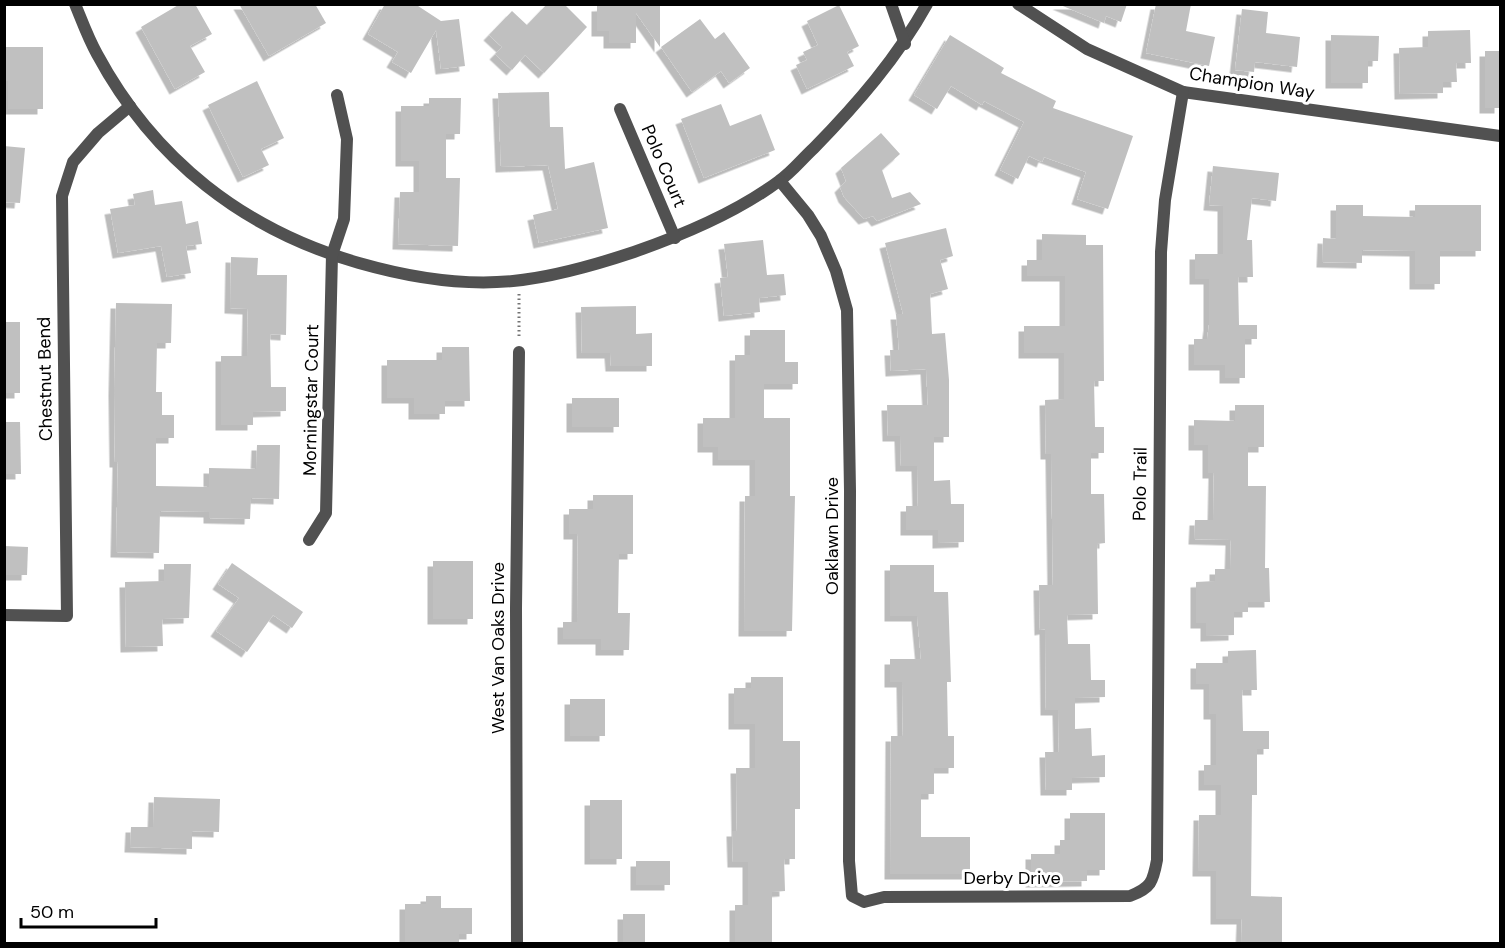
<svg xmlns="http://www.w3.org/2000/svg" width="1505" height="948" viewBox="0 0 1505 948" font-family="'DM Sans',sans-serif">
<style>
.building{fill:#c0c0c0;filter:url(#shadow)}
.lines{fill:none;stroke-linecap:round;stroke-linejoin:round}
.path{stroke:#737373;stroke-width:3;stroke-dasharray:1.5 3;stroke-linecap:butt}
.street{stroke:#515151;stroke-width:12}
.labels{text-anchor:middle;stroke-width:6;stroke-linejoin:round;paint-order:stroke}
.street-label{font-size:18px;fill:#000;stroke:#fff}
</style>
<defs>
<filter id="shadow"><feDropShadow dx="-5.5" dy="5.5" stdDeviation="0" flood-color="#0004"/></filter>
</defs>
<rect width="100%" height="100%" fill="#fff"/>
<g class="building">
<polygon points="180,4 195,4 212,34 190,46 205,72 175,89 141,27"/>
<polygon points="239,4 315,4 326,23 269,56"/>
<polygon points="385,4 415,4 441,21 459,19 465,66 441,69 436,30 411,73 392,62 398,52 368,34"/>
<polygon points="547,4 564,4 587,27 544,73 525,55 512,70 495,54 502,47 489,35 512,11 527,25"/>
<polygon points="636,4 660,4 660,47 636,13 636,43 609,43 609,31 597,31 597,6"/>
<polygon points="1058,4 1127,4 1121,22 1106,16 1104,23"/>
<polygon points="1156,4 1191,4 1186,31 1215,37 1209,66 1146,53"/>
<polygon points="839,5 859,46 847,52 854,66 807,89 796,65 807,60 803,52 818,45 807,21"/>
<polygon points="1242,9 1268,12 1266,33 1300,37 1297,67 1255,62 1254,72 1235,70"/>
<polygon points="700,19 715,39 724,32 750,68 729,83 721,71 692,92 661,47"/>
<polygon points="1470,30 1471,63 1456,63 1457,82 1443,82 1443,93 1400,94 1399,48 1428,47 1428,31"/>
<polygon points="950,35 1004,68 1001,73 1056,101 1053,108 1133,136 1108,209 1077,199 1086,172 1044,157 1042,162 1029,156 1018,179 1000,170 1024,122 984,101 982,105 951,86 937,109 914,95"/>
<polygon points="1331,35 1379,36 1378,61 1368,61 1368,83 1331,83"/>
<polygon points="4,47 43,47 43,109 8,109 8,81 4,81"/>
<rect x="1485" y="51" width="15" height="57"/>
<polygon points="257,81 284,138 261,149 269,165 243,177 208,105"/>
<polygon points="549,92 550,127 563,127 565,169 594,162 608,228 539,243 533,215 558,209 548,165 501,167 498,93"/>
<polygon points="429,98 461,98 460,134 446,134 446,178 460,178 458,246 398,244 400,192 419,192 419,161 401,161 401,106 429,106"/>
<polygon points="721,104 730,126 761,114 775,150 704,178 681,119"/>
<polygon points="881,133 900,154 882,170 892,198 910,192 921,204 877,221 873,216 864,219 844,197 840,187 846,181 841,168"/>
<polygon points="4,146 25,148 20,203 4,202"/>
<polygon points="1213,166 1279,173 1276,201 1252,198 1247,240 1252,240 1253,277 1238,277 1239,325 1257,325 1257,339 1245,339 1245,378 1225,378 1225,365 1194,365 1194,339 1207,339 1209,325 1209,279 1195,279 1195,254 1223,254 1223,206 1209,205"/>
<polygon points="153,190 155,205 182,201 186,224 198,221 202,244 186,246 191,273 167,277 161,246 118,253 110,209 135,205 133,194"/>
<polygon points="1336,205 1363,205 1363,216 1415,217 1415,205 1481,205 1481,251 1440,251 1440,284 1415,284 1415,251 1362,250 1362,263 1322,262 1323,238 1336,239"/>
<polygon points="946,228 953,256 940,260 948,289 930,294 932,334 945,333 949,380 949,437 934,437 934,481 950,480 951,504 964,504 964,542 938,543 938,530 906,530 906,506 918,506 917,466 901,466 900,436 888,436 887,405 928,405 926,369 891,371 890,350 899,350 896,314 903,314 885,243"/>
<polygon points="1042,234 1086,235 1086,245 1103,245 1104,381 1094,381 1095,427 1104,427 1104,453 1091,453 1091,494 1104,494 1105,543 1097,544 1098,614 1067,615 1068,644 1090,644 1091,680 1105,680 1105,697 1075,698 1075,729 1091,728 1092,756 1105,755 1105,777 1072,778 1072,790 1046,790 1045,752 1059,752 1058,710 1046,710 1045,629 1040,630 1039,585 1053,585 1051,454 1046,454 1045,400 1064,399 1064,353 1024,353 1024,326 1065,326 1065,276 1027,276 1027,260 1042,260"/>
<polygon points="763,240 767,275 784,274 786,295 759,298 760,312 724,316 720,278 728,277 724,244"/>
<polygon points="231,257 258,258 257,275 287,275 286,335 270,334 271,387 286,387 286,411 253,412 253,425 221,425 221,356 247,356 248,309 230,308"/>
<polygon points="116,303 172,304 171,343 157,343 156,392 162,392 162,415 174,415 174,438 156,438 156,486 209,487 209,468 256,469 257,445 280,445 279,499 251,498 250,519 209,518 209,512 160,511 159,553 116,552 118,462 115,462 114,390"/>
<polygon points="636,306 636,334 652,333 652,366 611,366 610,353 582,353 581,307"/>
<rect x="4" y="322" width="16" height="71"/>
<polygon points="750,330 785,330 785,362 798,362 798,384 764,384 764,418 790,418 790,496 795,496 792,631 744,631 745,496 755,496 755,460 718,460 718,447 703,447 703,418 735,418 735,355 750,355"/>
<polygon points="442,347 469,347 470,401 445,401 445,414 414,414 414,398 387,398 387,360 442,360"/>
<rect x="572" y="398" width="47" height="29"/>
<polygon points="1235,405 1264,405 1264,447 1248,447 1248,486 1266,486 1265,568 1269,568 1270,602 1248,602 1248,612 1234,612 1234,635 1206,636 1206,623 1196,623 1196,582 1215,581 1215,569 1230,569 1231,540 1194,539 1195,520 1213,520 1214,473 1208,473 1208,445 1194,445 1194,420 1235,421"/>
<polygon points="4,422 20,422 21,474 4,474"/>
<polygon points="593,495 633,495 633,554 619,554 618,613 630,613 629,650 601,650 601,639 563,639 563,622 577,622 578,534 569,534 569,509 593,509"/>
<polygon points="4,546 28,547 27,575 4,575"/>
<rect x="433" y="561" width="40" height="58"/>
<polygon points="232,563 303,612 292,628 273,615 247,652 216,631 239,598 218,584"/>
<polygon points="164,564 191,564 189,618 162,619 163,646 126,647 125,582 164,581"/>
<polygon points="890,565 934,565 934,592 948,592 951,682 947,682 948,736 954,736 954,768 934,768 934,794 921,794 921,837 970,837 970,874 890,874 891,736 903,736 902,682 890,682 890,659 921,659 917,616 890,616"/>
<polygon points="1256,650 1257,690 1242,690 1243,731 1269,731 1269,749 1257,749 1257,795 1252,795 1251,896 1282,897 1282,944 1241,944 1242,919 1216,919 1216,871 1198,871 1199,815 1221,815 1221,785 1204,785 1204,765 1216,765 1216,714 1209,714 1209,684 1196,684 1196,663 1228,663 1228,651"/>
<polygon points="751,677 783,677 783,741 800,741 800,809 795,809 795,859 784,859 785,891 772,892 772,944 735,944 735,905 748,905 748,862 733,862 732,831 737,831 736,768 755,768 755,724 734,724 734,688 751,688"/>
<rect x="570" y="699" width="35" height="37"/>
<polygon points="154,797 220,799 219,832 192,831 192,849 130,847 131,827 153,827"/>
<rect x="590" y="800" width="32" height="59"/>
<polygon points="1070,813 1105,813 1105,870 1087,870 1087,881 1031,882 1031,854 1060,854 1060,840 1070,840"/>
<rect x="636" y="861" width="34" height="24"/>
<polygon points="426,896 441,896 441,908 472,908 472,934 459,934 459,944 405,944 405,904 426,904"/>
<rect x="623" y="914" width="22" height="30"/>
</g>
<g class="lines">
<polyline class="path" points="519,294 519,338"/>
<g class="street">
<path d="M75,4C82,21 88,38 97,54C154,160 244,230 359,263C408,277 462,286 513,281C554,277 595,265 634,252C683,235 736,213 779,181C792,172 802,159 814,148C857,104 897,58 927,4"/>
<polyline points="891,4 905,44"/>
<polyline points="1018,4 1087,49 1183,92 1500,136"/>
<polyline points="620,109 675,238"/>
<path d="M780,181L808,215L821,236L836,271L847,310L850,491L849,861L852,896L864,902L884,897L1130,896C1151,888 1153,882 1157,860L1161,252L1165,200L1183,92"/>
<polyline points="309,540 326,513 332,255 344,219 347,139 337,95"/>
<polyline points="4,615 67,616 62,196 73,162 98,133 130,106"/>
<polyline points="517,944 516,609 519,352"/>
</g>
</g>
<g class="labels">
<g class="street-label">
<text transform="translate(1252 83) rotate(9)" y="6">Champion Way</text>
<text transform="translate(664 166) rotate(67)" y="6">Polo Court</text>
<text transform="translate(45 379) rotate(-91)" y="6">Chestnut Bend</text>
<text transform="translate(311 400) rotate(-89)" y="6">Morningstar Court</text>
<text transform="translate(1140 484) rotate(-89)" y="6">Polo Trail</text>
<text transform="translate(832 536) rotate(-90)" y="6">Oaklawn Drive</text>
<text transform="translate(498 648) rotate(-90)" y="6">West Van Oaks Drive</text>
<text x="1012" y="884">Derby Drive</text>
</g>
</g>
<rect width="1505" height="948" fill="none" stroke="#000000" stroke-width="12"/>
<path d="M21 918v9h135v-9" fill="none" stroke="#000000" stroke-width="3"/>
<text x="30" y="918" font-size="18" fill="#000000" stroke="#ffffff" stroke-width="4.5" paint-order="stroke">50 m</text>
</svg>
